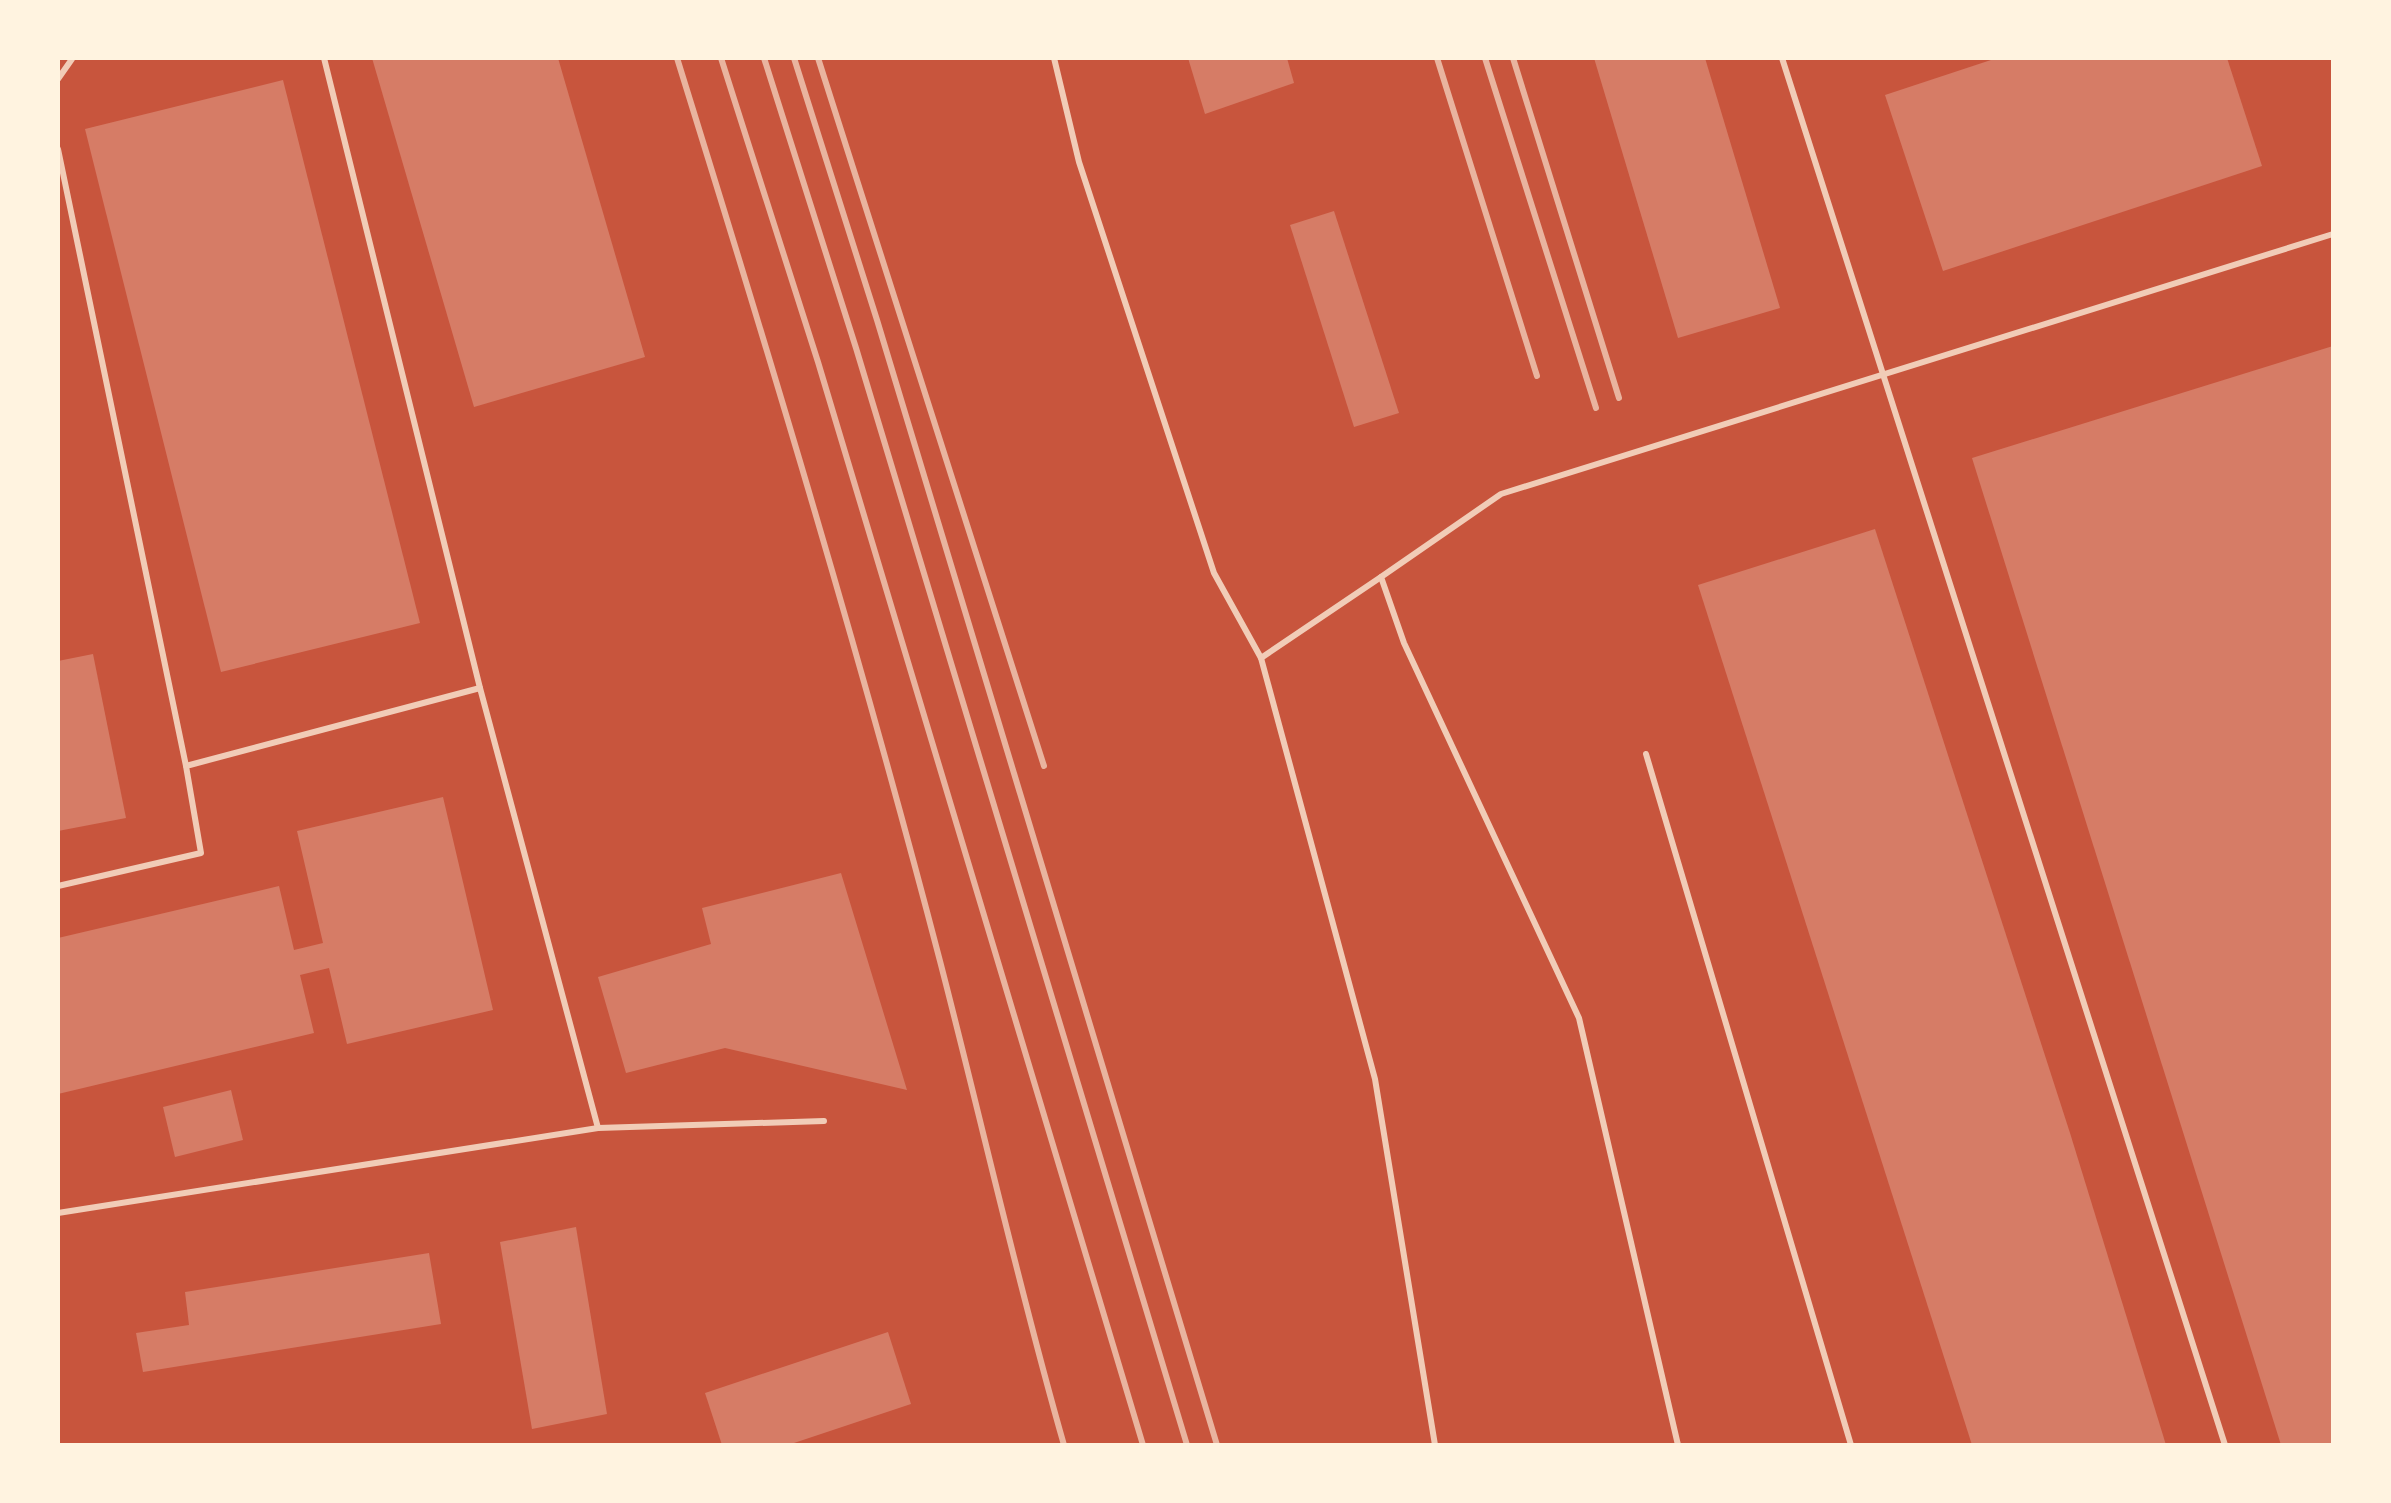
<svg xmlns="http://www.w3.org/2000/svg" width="2391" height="1503" viewBox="0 0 2391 1503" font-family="'Crimson Pro',serif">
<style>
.building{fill:#d67c66}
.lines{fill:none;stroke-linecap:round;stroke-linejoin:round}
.service{stroke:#f1ccb7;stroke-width:6}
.rail{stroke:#e9b49f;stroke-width:6}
</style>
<rect width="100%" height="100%" fill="#c8553d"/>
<g class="building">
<polygon points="372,58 558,58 645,357 474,407"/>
<polygon points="1188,58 1287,58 1294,83 1205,114"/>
<polygon points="1594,58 1705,58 1780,308 1678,338"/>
<polygon points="1997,58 2227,58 2262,166 1943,271 1885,95"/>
<polygon points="283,80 420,623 221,672 85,129"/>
<polygon points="1334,211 1399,413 1354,427 1290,225"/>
<polygon points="2333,346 2333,1445 2281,1445 1972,458"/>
<polygon points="1875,529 2070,1133 2166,1445 1972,1445 1698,585"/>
<polygon points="93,654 126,818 58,831 58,661"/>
<polygon points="443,797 493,1010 347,1044 329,968 300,975 314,1033 58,1094 58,938 279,886 294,950 323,943 297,831"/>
<polygon points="841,873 907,1090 725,1048 626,1073 598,977 711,944 702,908"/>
<polygon points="231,1090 243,1140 175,1157 163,1107"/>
<polygon points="576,1227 607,1414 532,1429 500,1242"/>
<polygon points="429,1253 441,1324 143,1372 136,1333 189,1325 185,1292"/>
<polygon points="888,1332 911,1404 788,1445 722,1445 705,1393"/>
</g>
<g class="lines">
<g class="service">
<polyline points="324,58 480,688 598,1128"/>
<polyline points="1054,58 1079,162 1214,573 1261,658 1375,1079 1435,1445"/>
<polyline points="1782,58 2225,1445"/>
<polyline points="58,79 72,59"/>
<polyline points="58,149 186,766"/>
<polyline points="1261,658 1381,577"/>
<polyline points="1646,754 1851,1445"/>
<polyline points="58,886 201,853 186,766 480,688"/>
<polyline points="58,1213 598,1128 824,1121"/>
<polyline points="1678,1445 1579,1018 1404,643 1381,577 1501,494 2333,234"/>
</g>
<g class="rail">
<path d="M677,58C770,357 861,658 940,961C982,1123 1018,1285 1064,1445"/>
<polyline points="721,58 818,362 1143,1445"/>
<polyline points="764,58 856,348 1187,1445"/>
<polyline points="794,58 877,320 1217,1445"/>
<polyline points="818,58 1044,766"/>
<polyline points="1437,58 1537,376"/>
<polyline points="1485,58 1596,408"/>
<polyline points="1513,58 1619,398"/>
</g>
</g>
<rect width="2391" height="1503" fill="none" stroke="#fff3e0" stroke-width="120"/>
</svg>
